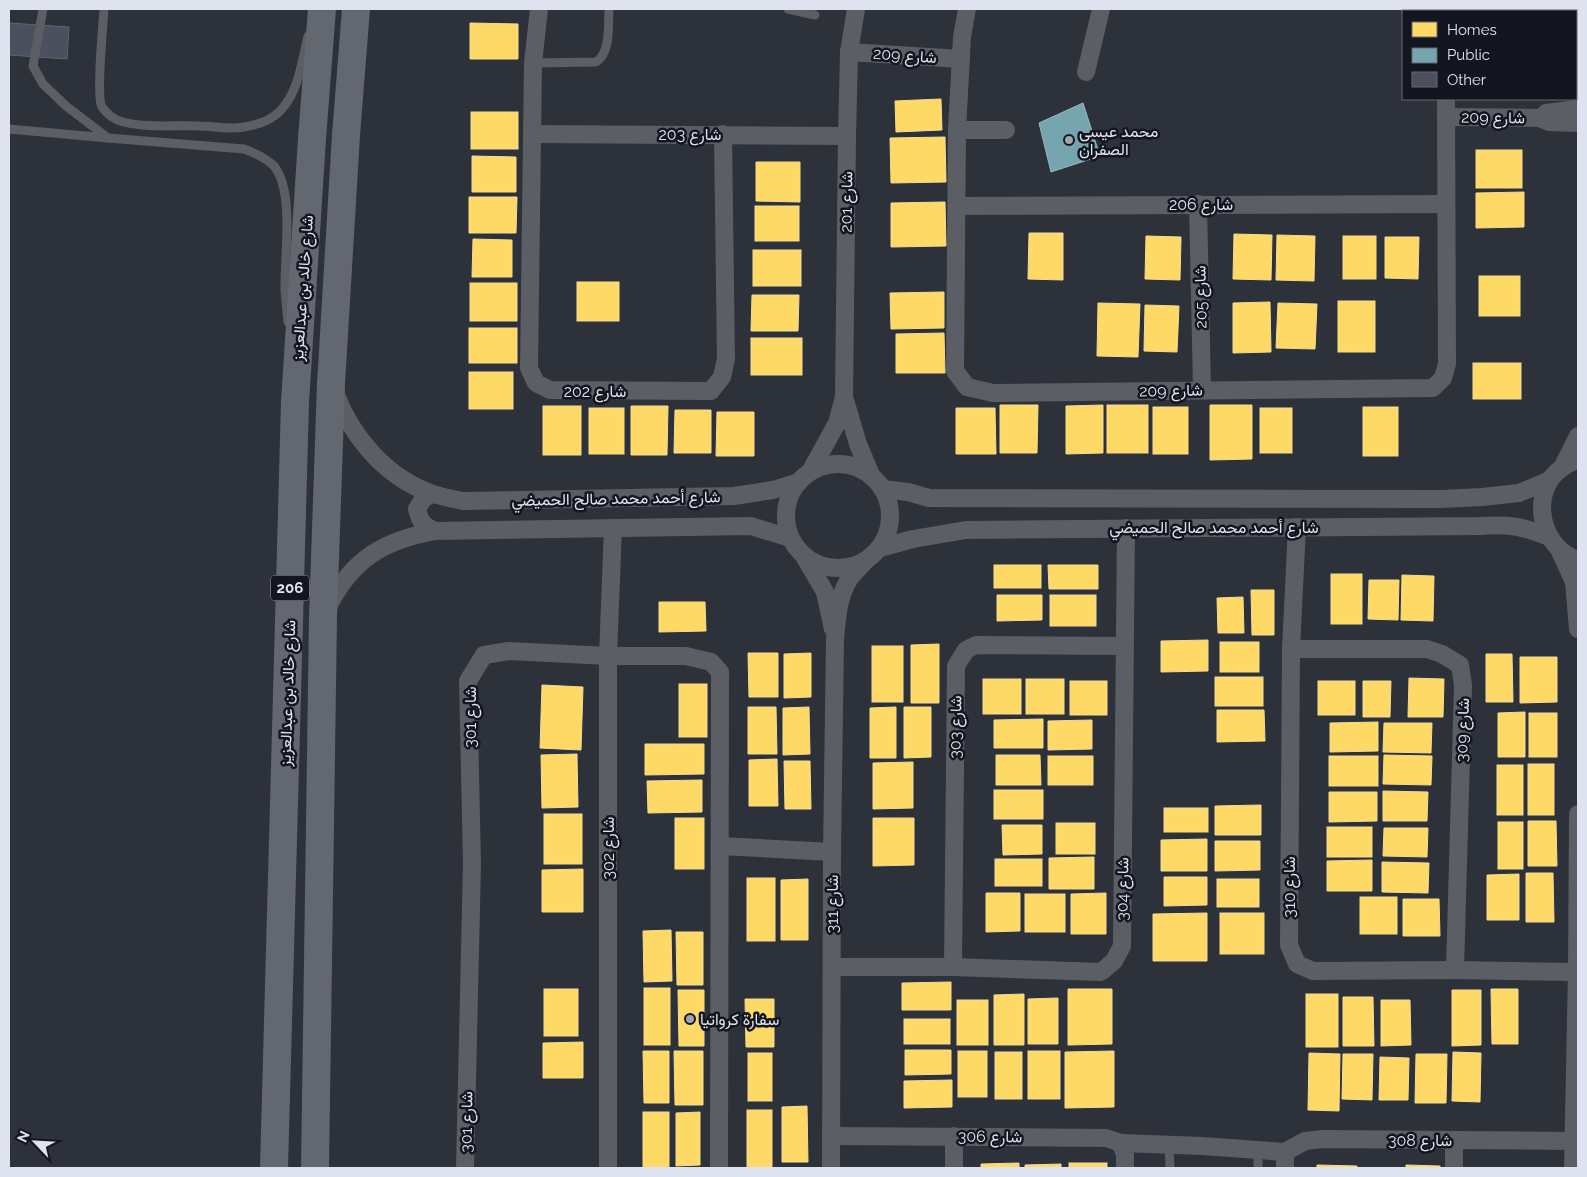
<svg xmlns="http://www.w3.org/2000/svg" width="1587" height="1177" viewBox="0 0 1587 1177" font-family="Raleway,Vazirmatn,sans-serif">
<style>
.homes{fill:#ffd966;stroke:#f5dc8f}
.public{fill:#76a5af;stroke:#96b8c2}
.building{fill:#4b505e;stroke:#62656e}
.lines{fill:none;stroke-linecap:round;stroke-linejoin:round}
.service{stroke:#5b5e65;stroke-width:9}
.minor{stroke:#5b5e65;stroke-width:18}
.primary{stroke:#636770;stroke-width:28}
.poi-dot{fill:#a1a5b0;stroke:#13161e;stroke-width:2}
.labels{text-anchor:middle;stroke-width:5;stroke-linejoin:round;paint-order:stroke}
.shield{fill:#13161e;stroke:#a2a6b0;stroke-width:1}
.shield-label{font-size:15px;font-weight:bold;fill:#dfe3ef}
.street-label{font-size:16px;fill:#dfe3ef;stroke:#13161e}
.poi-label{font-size:16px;fill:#dfe3ef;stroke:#13161e;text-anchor:start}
</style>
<rect width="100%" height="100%" fill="#2d313a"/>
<g class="homes">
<rect x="1476" y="9" width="45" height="2"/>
<polygon points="470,23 518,24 518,59 470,59"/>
<polygon points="941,99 942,130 896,132 895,101"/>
<rect x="471" y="112" width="47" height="37"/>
<polygon points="945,137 946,182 891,183 890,138"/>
<rect x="1476" y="150" width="46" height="38"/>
<polygon points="472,156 516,157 516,192 472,192"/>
<polygon points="756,162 800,162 800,202 756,201"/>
<polygon points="1524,192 1524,227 1476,228 1476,193"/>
<polygon points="469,197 517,197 516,233 469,233"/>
<polygon points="945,202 946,246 891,247 891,203"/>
<rect x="755" y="206" width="44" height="35"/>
<polygon points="1029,233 1063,233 1063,280 1028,279"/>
<polygon points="1234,234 1272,235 1271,280 1233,279"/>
<polygon points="1277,235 1315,236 1314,281 1276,280"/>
<polygon points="1146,236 1181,237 1180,280 1145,279"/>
<rect x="1343" y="236" width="33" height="43"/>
<polygon points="1385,237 1419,237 1418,279 1385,278"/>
<polygon points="473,239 512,240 512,277 472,277"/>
<rect x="753" y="250" width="48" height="36"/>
<rect x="1479" y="276" width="41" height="40"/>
<rect x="577" y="282" width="42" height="39"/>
<rect x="470" y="283" width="47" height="38"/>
<polygon points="944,292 944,328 891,329 890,293"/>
<polygon points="752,295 799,295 798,331 751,331"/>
<rect x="1338" y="301" width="37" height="51"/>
<polygon points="1270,302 1271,352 1233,353 1233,303"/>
<polygon points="1098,303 1140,304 1138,357 1097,356"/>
<polygon points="1278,303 1317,304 1315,349 1276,348"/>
<polygon points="1145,305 1179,306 1177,352 1144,351"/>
<rect x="469" y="328" width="48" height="35"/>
<polygon points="944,333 945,373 896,373 896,334"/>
<rect x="751" y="338" width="51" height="37"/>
<rect x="1473" y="363" width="48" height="36"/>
<rect x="469" y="372" width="44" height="37"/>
<polygon points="1000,405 1038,405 1037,453 1000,453"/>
<polygon points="1103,405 1103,453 1066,454 1066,406"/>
<rect x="1107" y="405" width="41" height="48"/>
<polygon points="1210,405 1252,405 1252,459 1210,460"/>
<rect x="543" y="406" width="38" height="49"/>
<polygon points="631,406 668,406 667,455 631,455"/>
<rect x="1153" y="407" width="35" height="47"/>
<rect x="1363" y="407" width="35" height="49"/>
<rect x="589" y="408" width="35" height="46"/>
<polygon points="956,408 995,408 996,454 956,454"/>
<rect x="1260" y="408" width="32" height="45"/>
<polygon points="675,410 711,410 711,453 674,453"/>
<polygon points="717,412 754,412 754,456 716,456"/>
<rect x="994" y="565" width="47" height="23"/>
<polygon points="1048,565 1098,565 1098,589 1049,589"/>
<rect x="1331" y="574" width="31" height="50"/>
<polygon points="1402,575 1434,576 1433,621 1401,620"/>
<polygon points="1369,580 1399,580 1398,620 1368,619"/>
<polygon points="1251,590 1274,590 1274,635 1252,635"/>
<polygon points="997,595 1042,595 1042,620 997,621"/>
<rect x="1050" y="595" width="46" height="31"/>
<polygon points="1243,597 1244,633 1218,633 1217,598"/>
<polygon points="659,602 705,602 706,631 659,632"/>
<polygon points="1208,640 1208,671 1161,672 1161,641"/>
<rect x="1220" y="642" width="39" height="30"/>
<polygon points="939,644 939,703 911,703 911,645"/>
<rect x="872" y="646" width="31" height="56"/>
<polygon points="748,653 778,653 778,697 749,697"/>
<polygon points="811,653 811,697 784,698 784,654"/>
<polygon points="1486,654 1512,654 1513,702 1486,702"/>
<polygon points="1520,657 1557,657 1557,702 1520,703"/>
<rect x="1215" y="677" width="48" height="29"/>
<polygon points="1409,678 1444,679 1443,717 1408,717"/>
<rect x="983" y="679" width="38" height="35"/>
<rect x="1026" y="679" width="38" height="35"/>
<rect x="1070" y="681" width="37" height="34"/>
<rect x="1318" y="681" width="37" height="34"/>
<polygon points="1363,681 1391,681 1390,717 1363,717"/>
<rect x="679" y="684" width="28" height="53"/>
<polygon points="542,685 583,687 581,750 540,748"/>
<polygon points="748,707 776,707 777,754 748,754"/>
<polygon points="809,707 810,754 783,755 783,708"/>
<polygon points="896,707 896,758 870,758 870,708"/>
<polygon points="904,707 931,707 931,757 904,758"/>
<polygon points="1217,710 1264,710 1265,741 1217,742"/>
<polygon points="1525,712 1525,757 1498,757 1498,713"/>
<rect x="1529" y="713" width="28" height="44"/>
<polygon points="1043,719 1043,748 994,748 994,720"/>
<polygon points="1092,720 1092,749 1048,750 1048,721"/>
<polygon points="1378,722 1378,751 1330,752 1330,723"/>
<polygon points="1384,723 1432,723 1431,753 1383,752"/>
<polygon points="645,744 704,744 704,774 645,775"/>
<polygon points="577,754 578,807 542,808 541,755"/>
<polygon points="996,755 1040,755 1041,785 996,785"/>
<polygon points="1384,755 1432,756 1431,785 1383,784"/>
<rect x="1048" y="756" width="45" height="29"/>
<rect x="1329" y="756" width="49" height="30"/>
<polygon points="777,759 778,806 749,806 749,760"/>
<polygon points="784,761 810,761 811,809 785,809"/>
<polygon points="913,762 913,808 873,809 873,763"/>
<rect x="1528" y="764" width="26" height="51"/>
<rect x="1497" y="765" width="26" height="50"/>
<polygon points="702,780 702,812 648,813 647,781"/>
<rect x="994" y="790" width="49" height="29"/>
<polygon points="1383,791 1428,792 1427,821 1383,821"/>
<polygon points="1329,792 1377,792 1377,821 1329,822"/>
<polygon points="1261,805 1261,835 1215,835 1215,806"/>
<rect x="1164" y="808" width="44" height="24"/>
<rect x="544" y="814" width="38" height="50"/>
<rect x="675" y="818" width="29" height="51"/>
<polygon points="873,818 914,818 914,865 873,866"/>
<polygon points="1528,821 1556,821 1557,866 1528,866"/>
<rect x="1498" y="822" width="25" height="47"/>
<rect x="1056" y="823" width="39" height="31"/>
<polygon points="1002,825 1042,825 1042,854 1003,855"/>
<rect x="1327" y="827" width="45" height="30"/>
<polygon points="1384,828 1428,828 1427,857 1383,856"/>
<polygon points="1207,839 1207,871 1161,871 1161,840"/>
<polygon points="1215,841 1260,841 1260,870 1215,871"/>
<polygon points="1094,857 1094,889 1049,889 1049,858"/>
<rect x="995" y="859" width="47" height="27"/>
<polygon points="1372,860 1372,891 1327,891 1327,861"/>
<polygon points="1382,862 1429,863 1428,893 1382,892"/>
<polygon points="583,869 583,912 542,912 542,870"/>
<polygon points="1526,873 1553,873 1554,922 1526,922"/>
<polygon points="1519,874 1519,920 1487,920 1487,875"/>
<polygon points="1164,877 1207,877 1207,905 1164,906"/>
<rect x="747" y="878" width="28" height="63"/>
<polygon points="808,879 808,940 781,940 781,880"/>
<rect x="1217" y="879" width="42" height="28"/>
<polygon points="986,893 1020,893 1020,931 986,932"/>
<polygon points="1106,893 1106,934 1071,934 1071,894"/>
<rect x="1025" y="894" width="40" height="38"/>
<rect x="1360" y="897" width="37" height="37"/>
<polygon points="1403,899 1439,899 1440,936 1403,936"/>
<polygon points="1207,913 1207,961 1153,961 1153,914"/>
<rect x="1220" y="913" width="44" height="41"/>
<polygon points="671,930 672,981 644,982 643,931"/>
<polygon points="676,932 703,932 703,985 677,985"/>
<polygon points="951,982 951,1010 902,1010 902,983"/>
<rect x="644" y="988" width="26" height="57"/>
<rect x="544" y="989" width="34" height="47"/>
<polygon points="1068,989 1112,989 1112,1044 1068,1045"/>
<polygon points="1491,989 1518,989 1518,1044 1492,1044"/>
<polygon points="678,990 704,990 704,1046 679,1046"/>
<polygon points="1452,990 1481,990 1481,1045 1452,1046"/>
<polygon points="1024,994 1024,1045 994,1045 994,995"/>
<rect x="1306" y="994" width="32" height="53"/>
<polygon points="1343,997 1373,997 1374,1046 1343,1046"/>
<polygon points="1058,998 1058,1044 1028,1044 1028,999"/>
<polygon points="745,999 774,999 774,1047 746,1047"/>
<rect x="957" y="1000" width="31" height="45"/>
<polygon points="1381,1000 1410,1000 1411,1045 1381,1046"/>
<rect x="904" y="1019" width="46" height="25"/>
<polygon points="583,1042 583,1078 543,1078 543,1043"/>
<polygon points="905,1050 951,1050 951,1074 905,1075"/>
<polygon points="643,1051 669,1051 669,1103 644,1103"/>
<polygon points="674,1051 703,1051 703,1105 675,1105"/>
<rect x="958" y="1051" width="29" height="46"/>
<rect x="1028" y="1051" width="32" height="48"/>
<polygon points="1114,1051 1114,1107 1065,1108 1065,1052"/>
<rect x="995" y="1052" width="27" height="47"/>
<polygon points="1453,1052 1481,1053 1480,1102 1452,1101"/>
<rect x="748" y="1053" width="24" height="48"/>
<polygon points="1309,1053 1340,1054 1339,1111 1308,1110"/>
<polygon points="1343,1054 1373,1054 1372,1100 1342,1099"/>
<polygon points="1416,1054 1447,1054 1446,1103 1415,1103"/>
<polygon points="1380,1057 1409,1058 1408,1100 1379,1100"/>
<polygon points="952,1080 952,1107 904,1108 904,1081"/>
<polygon points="807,1106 808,1162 782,1162 782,1107"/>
<rect x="747" y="1110" width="25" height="57"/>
<rect x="643" y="1112" width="26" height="55"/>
<polygon points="700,1112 700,1165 676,1166 676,1113"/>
<polygon points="1019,1163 1019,1168 981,1168 981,1164"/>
<rect x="1069" y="1163" width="38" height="5"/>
<polygon points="1061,1164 1061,1168 1025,1168 1025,1165"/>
<polygon points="1317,1165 1357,1166 1357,1168 1317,1168"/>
<polygon points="1406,1165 1440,1166 1440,1168 1406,1168"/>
</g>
<polygon class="public" points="1083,103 1100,156 1051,172 1039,123"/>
<polygon class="building" points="9,23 69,27 67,59 9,55"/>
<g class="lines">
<g class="service">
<path d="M43,9L33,66L43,84L66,106L108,138L244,149C255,153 266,158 274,166C295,192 284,258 285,291C286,301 287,312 288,322"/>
<path d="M104,9C103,25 96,97 102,107C107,114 115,120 123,122C147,128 174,125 199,126C214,126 228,130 244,127C257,125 272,120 281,110C299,91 302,60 308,36"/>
<polyline points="788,9 815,15"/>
<path d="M533,63L596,62C611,53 608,25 609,9"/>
<polyline points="9,129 108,138"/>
<polyline points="1169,1145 1170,1168"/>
<polyline points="1258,1168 1258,1150"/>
</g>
<g class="minor">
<polyline points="539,9 533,63 529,368 536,383 550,390 711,391 722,377 726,359 723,134"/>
<polyline points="967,9 962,37 957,130 955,371 967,387 993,393 1433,388 1443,378 1447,364 1446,99"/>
<polyline points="1410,9 1422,11"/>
<polyline points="1446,11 1446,9"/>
<polyline points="849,52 961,59"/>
<polyline points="1086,72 1101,9"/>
<polyline points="1546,113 1578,109"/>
<polyline points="1446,117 1539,118 1549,122 1578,123"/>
<polyline points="957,130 1006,130"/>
<polyline points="532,134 847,136"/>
<polyline points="1198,204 1202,390"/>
<polyline points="957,206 1446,204"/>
<path d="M335,393C352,437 386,478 433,494C443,497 453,499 463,501L734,496L773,490L799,482"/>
<polyline points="845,400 858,444 871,475"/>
<path d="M1578,459C1568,464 1557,469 1550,480C1532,508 1546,550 1578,560"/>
<circle cx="838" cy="516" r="52"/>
<polyline points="1563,466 1578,436"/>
<polyline points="810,472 837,423 844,397 847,136 849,52 856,9"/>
<polyline points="882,489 908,492 929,498 1441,499 1482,497 1519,493 1550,480"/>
<path d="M432,494L423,499L417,509C420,522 424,527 436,531"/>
<polyline points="1297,527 1291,649 1289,945 1297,964 1313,971 1455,970 1577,972"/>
<path d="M880,548L913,539L966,530L1480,526C1509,524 1522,526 1549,537"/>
<polyline points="1559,549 1574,582 1578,629"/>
<polyline points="805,558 825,592 833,629"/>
<path d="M328,607C352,559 384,540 436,531L751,526L790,538"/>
<polyline points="1291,649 1427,649 1442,654 1460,665 1463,685 1455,970"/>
<polyline points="720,846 832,852"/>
<polyline points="832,967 953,967 1101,972 1114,961 1122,946 1126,528"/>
<polyline points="953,967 956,666 966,650 976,645 1124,646"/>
<polyline points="831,1136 1106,1138 1121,1143 1125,1155 1125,1168"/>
<polyline points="1454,1140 1454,1168"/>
<polyline points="1121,1143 1202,1146 1285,1152"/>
<polyline points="465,1168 472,863 468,681 484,655 509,651 608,656 686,656 711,662 720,672 719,1168"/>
<polyline points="608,1168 608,656 613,528"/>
<path d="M831,1168L832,852L835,639C837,619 838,595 850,578C855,572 861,566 866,560"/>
<polyline points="954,1168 954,1136"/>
<polyline points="1285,1168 1285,1152 1305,1141 1323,1139 1573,1141"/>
<polyline points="1573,1168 1577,972 1578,814"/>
</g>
<g class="primary">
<polyline points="274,1168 295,402 312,139 322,9"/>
<polyline points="315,1168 323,617 331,384 346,135 356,9"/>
</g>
</g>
<g class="poi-dot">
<circle cx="1069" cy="140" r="5"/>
<circle cx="690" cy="1019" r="5"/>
</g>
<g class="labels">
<rect class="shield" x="271" y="575.5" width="38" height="25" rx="4"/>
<g class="shield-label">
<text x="290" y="593">206</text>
</g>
<g class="street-label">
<text transform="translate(905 55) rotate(4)" y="6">شارع 209</text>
<text transform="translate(1493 117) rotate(1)" y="6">شارع 209</text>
<text x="690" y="140">شارع 203</text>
<text transform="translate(846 202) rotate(-89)" y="6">شارع 201</text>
<text x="1201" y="210">شارع 206</text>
<text transform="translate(302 288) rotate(-86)" y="6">شارع خالد بن عبدالعزيز</text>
<text transform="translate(1200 297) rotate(-91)" y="6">شارع 205</text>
<text transform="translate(1171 390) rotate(-1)" y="6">شارع 209</text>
<text x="595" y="397">شارع 202</text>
<text transform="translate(616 498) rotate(-1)" y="6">شارع أحمد محمد صالح الحميضي</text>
<text x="1214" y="533">شارع أحمد محمد صالح الحميضي</text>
<text transform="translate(287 693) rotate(-88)" y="6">شارع خالد بن عبدالعزيز</text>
<text transform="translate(470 717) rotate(-90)" y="6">شارع 301</text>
<text transform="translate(955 727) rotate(-89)" y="6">شارع 303</text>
<text transform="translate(1462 730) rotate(-88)" y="6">شارع 309</text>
<text transform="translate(608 848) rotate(-90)" y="6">شارع 302</text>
<text transform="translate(1289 887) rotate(-90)" y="6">شارع 310</text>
<text transform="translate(1122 889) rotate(-89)" y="6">شارع 304</text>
<text transform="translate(832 904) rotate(-90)" y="6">شارع 311</text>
<text transform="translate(466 1122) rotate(-89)" y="6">شارع 301</text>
<text transform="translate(990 1136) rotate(1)" y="6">شارع 306</text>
<text x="1420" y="1146">شارع 308</text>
</g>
<g class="poi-label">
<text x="1079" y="137">محمد عيسى<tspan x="1079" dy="18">الصفران</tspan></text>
<text x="700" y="1025">سفارة كرواتيا</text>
</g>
</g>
<rect width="1587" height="1177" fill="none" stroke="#dfe3ef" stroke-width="20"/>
<rect x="1402" y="10" width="175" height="90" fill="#13161e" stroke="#656872"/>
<rect x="1412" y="22" width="25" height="15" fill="#ffd966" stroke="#656872"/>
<text x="1447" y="35" font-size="15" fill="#dfe3ef">Homes</text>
<rect x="1412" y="48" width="25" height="15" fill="#76a5af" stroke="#656872"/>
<text x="1447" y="60" font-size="15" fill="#dfe3ef">Public</text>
<rect x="1412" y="72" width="25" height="15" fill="#4b505e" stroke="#656872"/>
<text x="1447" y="85" font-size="15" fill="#dfe3ef">Other</text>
<g transform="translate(35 1142) rotate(295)" stroke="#13161e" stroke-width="4" paint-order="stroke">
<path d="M0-4L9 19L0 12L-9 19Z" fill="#dfe3ef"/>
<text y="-8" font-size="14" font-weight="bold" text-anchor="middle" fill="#dfe3ef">N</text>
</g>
</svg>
